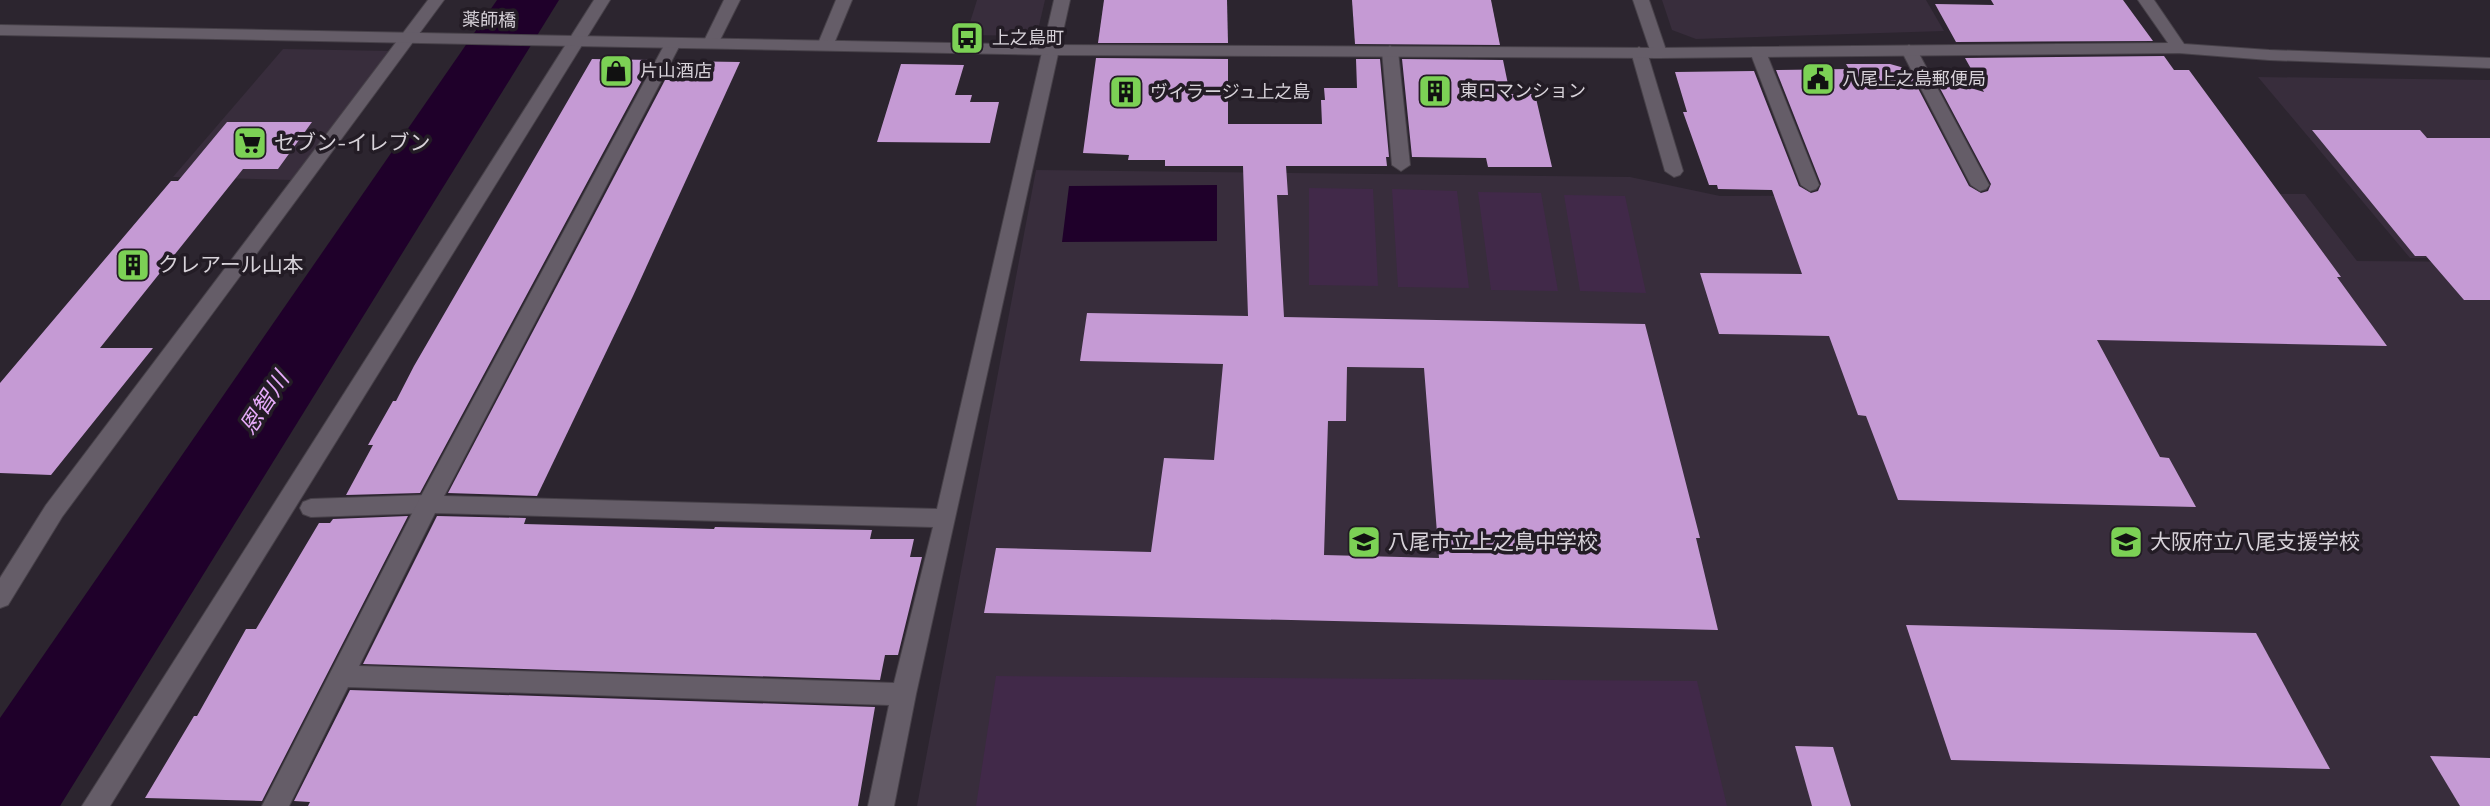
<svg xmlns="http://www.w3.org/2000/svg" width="2490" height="806" viewBox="0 0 2490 806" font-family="'Exo 2','Noto Sans JP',sans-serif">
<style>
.built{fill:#382d3c}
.green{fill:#412949}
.water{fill:#1f002a}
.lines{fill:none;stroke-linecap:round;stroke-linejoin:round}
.river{fill:#1f002a;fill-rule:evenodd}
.building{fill:#c59ad4;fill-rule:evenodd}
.service-casing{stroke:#474149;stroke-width:2}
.minor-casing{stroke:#474149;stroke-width:2}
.tertiary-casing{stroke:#474149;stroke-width:2}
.service{fill:#655d68;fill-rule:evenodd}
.minor{fill:#655d68;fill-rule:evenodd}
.tertiary{fill:#655d68;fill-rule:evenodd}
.labels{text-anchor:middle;stroke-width:7;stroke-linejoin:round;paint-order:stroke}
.far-street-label{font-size:18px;fill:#d7d2d9;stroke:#231c25}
.far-poi-label{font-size:18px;fill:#d7d2d9;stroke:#231c25;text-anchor:start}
.poi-label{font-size:21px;fill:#d7d2d9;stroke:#231c25;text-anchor:start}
.water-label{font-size:23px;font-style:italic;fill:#e6abfa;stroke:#231c25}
</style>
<rect width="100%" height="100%" fill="#2c252f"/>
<g class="built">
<polygon points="977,0 1045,0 1038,30 1027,36 966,35"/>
<polygon points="1662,0 1926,0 1944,31 1696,39 1672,30"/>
<polygon points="283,49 391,51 292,180 173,177"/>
<polygon points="2258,77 2490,80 2490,258 2410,258"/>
<polygon points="1036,170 1630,177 1720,196 2305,194 2357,261 2490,262 2490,806 917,806"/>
</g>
<g class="green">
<polygon points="1309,188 1373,189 1378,286 1309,285"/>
<polygon points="1392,189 1457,191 1469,288 1398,287"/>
<polygon points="1478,192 1541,193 1558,291 1491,290"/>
<polygon points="1564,195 1625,196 1646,293 1580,291"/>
<polygon points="996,676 1697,681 1727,806 976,806"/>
</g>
<polygon class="water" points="1217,185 1217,241 1062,242 1069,186"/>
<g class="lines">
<polygon class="river" points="497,0 559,0 60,806 0,806 0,718"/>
</g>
<g class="building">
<polygon points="1104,0 1227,0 1228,43 1098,43"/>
<polygon points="1352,0 1491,0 1500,45 1355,44"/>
<polygon points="1991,0 2123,0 2153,41 1956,42 1935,4 1994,5"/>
<polygon points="2164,56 2174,70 2189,70 2341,277 2337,277 2387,346 2097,340 2160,457 2169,458 2196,507 1898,500 1866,416 1858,415 1829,336 1719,334 1700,273 1802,274 1772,190 1718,189 1717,185 1709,185 1683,112 1687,112 1675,72 1754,71 1799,186 1811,193 1818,191 1821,184 1776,70 1849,69 1846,64 1890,64 1908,69 1969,186 1981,193 1988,191 1991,184 1934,77 1984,92 1965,58"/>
<path d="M1096,58L1228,59V124H1322L1321,100H1325L1324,88H1357L1356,59H1380L1389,157H1386L1387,166H1286L1288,195H1277L1284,317L1645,324L1700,538H1696L1718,630L984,613L996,548L1151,552L1164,458L1214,460L1223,364L1080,361L1087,313L1248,316L1243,166H1165V160H1128L1129,155L1083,153ZM1347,367L1424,368L1439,558L1324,555L1328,421H1346Z"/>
<polygon points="592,59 653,60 420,493 346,495 373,445 368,445 393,401 396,401 414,366"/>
<polygon points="1402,59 1503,60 1510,94 1535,94 1552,167 1488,167 1486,158 1412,157"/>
<polygon points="675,61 740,62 633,296 537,496 448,493"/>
<polygon points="901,64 964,65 955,95 972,95 970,102 999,102 990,143 877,142"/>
<polygon points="227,122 312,122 278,169 243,169 100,348 153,348 51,475 0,473 0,383 171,181 178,181"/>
<polygon points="2312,130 2420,130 2427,138 2490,138 2490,300 2464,300 2426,256 2415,256"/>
<polygon points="408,516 262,801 145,798 194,716 197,716 246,629 256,629 319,523 330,523 333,519"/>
<polygon points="437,516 526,518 524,524 714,529 715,527 872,530 870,539 914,539 910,557 922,557 898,655 885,655 880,680 363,664"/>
<polygon points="1906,625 2256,633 2330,769 1951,760"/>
<polygon points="350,690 875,707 858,806 308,806 310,802 294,801"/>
<polygon points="1795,746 1833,747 1851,806 1812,806"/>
<polygon points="2430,756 2490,758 2490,806 2460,806"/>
</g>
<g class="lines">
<defs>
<g id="service">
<polygon points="1909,45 1917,50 1989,185 1986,189 1980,191 1971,185 1901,50"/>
<polygon points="1390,46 1398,51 1410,165 1401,171 1392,165 1382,51"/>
<polygon points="1758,47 1766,52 1819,185 1816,189 1810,191 1801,185 1750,52"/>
<polygon points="428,495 436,498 439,504 436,510 428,513 311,517 303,514 300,508 303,502 311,499"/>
</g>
<g id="minor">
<polygon points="428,0 444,0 62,517 8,605 0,608 0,578 46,505"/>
<polygon points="594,0 610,0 110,806 82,806"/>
<polygon points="724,0 740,0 717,46 705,46 703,43"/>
<polygon points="836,0 852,0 833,46 831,49 819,49 817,46"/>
<path d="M1054,0H1070L916,694L894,806H868L889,705L348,687L289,806H262L420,498L667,40L673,38L681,43L444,496L937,509ZM435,513L933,527L894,683L359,666Z"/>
<polygon points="1633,0 1649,0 1667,53 1665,56 1653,56 1651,53"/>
<polygon points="1639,47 1647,52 1683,171 1680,175 1674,177 1665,171 1631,52"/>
</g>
<polygon id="tertiary" points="2138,0 2154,0 2184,44 2269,50 2490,58 2490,68 2269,60 2179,53 1659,58 1051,55 0,35 0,25 1051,45 1659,48 2168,43"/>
</defs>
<use href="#service" class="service-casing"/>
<use href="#minor" class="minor-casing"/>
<use href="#tertiary" class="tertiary-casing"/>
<use href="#service" class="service"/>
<use href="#minor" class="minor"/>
<use href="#tertiary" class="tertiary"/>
</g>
<defs>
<symbol id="bus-square" viewBox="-11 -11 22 22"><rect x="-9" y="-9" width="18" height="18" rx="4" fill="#7cd155" stroke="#231c25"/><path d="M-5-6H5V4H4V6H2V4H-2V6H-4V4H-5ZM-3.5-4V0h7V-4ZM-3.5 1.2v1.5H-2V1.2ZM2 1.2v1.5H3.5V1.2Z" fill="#111"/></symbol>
<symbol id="shop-square" viewBox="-11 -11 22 22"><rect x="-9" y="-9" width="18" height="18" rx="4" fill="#7cd155" stroke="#231c25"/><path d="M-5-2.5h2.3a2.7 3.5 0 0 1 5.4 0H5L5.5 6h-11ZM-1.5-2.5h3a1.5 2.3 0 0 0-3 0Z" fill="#111"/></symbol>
<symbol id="civic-square" viewBox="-11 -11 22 22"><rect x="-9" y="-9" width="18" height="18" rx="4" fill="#7cd155" stroke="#231c25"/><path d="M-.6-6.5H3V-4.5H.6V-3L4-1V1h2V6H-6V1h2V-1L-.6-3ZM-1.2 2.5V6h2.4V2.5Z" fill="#111"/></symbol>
<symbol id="building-square" viewBox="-11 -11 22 22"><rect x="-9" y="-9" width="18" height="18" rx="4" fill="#7cd155" stroke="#231c25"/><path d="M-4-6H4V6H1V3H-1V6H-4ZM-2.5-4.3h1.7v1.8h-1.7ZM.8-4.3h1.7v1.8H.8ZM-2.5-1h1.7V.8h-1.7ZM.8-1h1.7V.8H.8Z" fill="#111"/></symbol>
<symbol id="supermarket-square" viewBox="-11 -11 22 22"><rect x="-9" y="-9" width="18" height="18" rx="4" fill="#7cd155" stroke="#231c25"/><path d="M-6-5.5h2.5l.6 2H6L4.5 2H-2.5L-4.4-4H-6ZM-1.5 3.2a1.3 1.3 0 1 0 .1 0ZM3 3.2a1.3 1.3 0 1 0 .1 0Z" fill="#111"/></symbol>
<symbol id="school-square" viewBox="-11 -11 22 22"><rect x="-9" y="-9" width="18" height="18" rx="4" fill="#7cd155" stroke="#231c25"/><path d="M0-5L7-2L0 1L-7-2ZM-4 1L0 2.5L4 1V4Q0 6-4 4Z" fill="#111"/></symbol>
</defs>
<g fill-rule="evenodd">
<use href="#bus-square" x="948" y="19" width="38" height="38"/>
<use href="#shop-square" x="597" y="52" width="38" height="38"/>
<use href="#civic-square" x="1799" y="60" width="38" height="38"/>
<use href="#building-square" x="1416" y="72" width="38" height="38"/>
<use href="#building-square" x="1107" y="73" width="38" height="38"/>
<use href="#supermarket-square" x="231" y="124" width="38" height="38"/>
<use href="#building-square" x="114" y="246" width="38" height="38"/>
<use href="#school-square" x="1345" y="523" width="38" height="38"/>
<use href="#school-square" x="2107" y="523" width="38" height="38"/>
</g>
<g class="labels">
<g class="far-street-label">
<text transform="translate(489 20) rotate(1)" y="6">薬師橋</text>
</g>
<g class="far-poi-label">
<text x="992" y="44">上之島町</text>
<text x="640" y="77">片山酒店</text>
<text x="1842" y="85">八尾上之島郵便局</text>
<text x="1460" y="97">東口マンション</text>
<text x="1150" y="98">ヴィラージュ上之島</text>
</g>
<g class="poi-label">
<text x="274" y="150">セブン-イレブン</text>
<text x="158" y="272">クレアール山本</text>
<text x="1388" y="549">八尾市立上之島中学校</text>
<text x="2150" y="549">大阪府立八尾支援学校</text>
</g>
<g class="water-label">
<text transform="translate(264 403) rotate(-57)" y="8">恩智川</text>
</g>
</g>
</svg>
